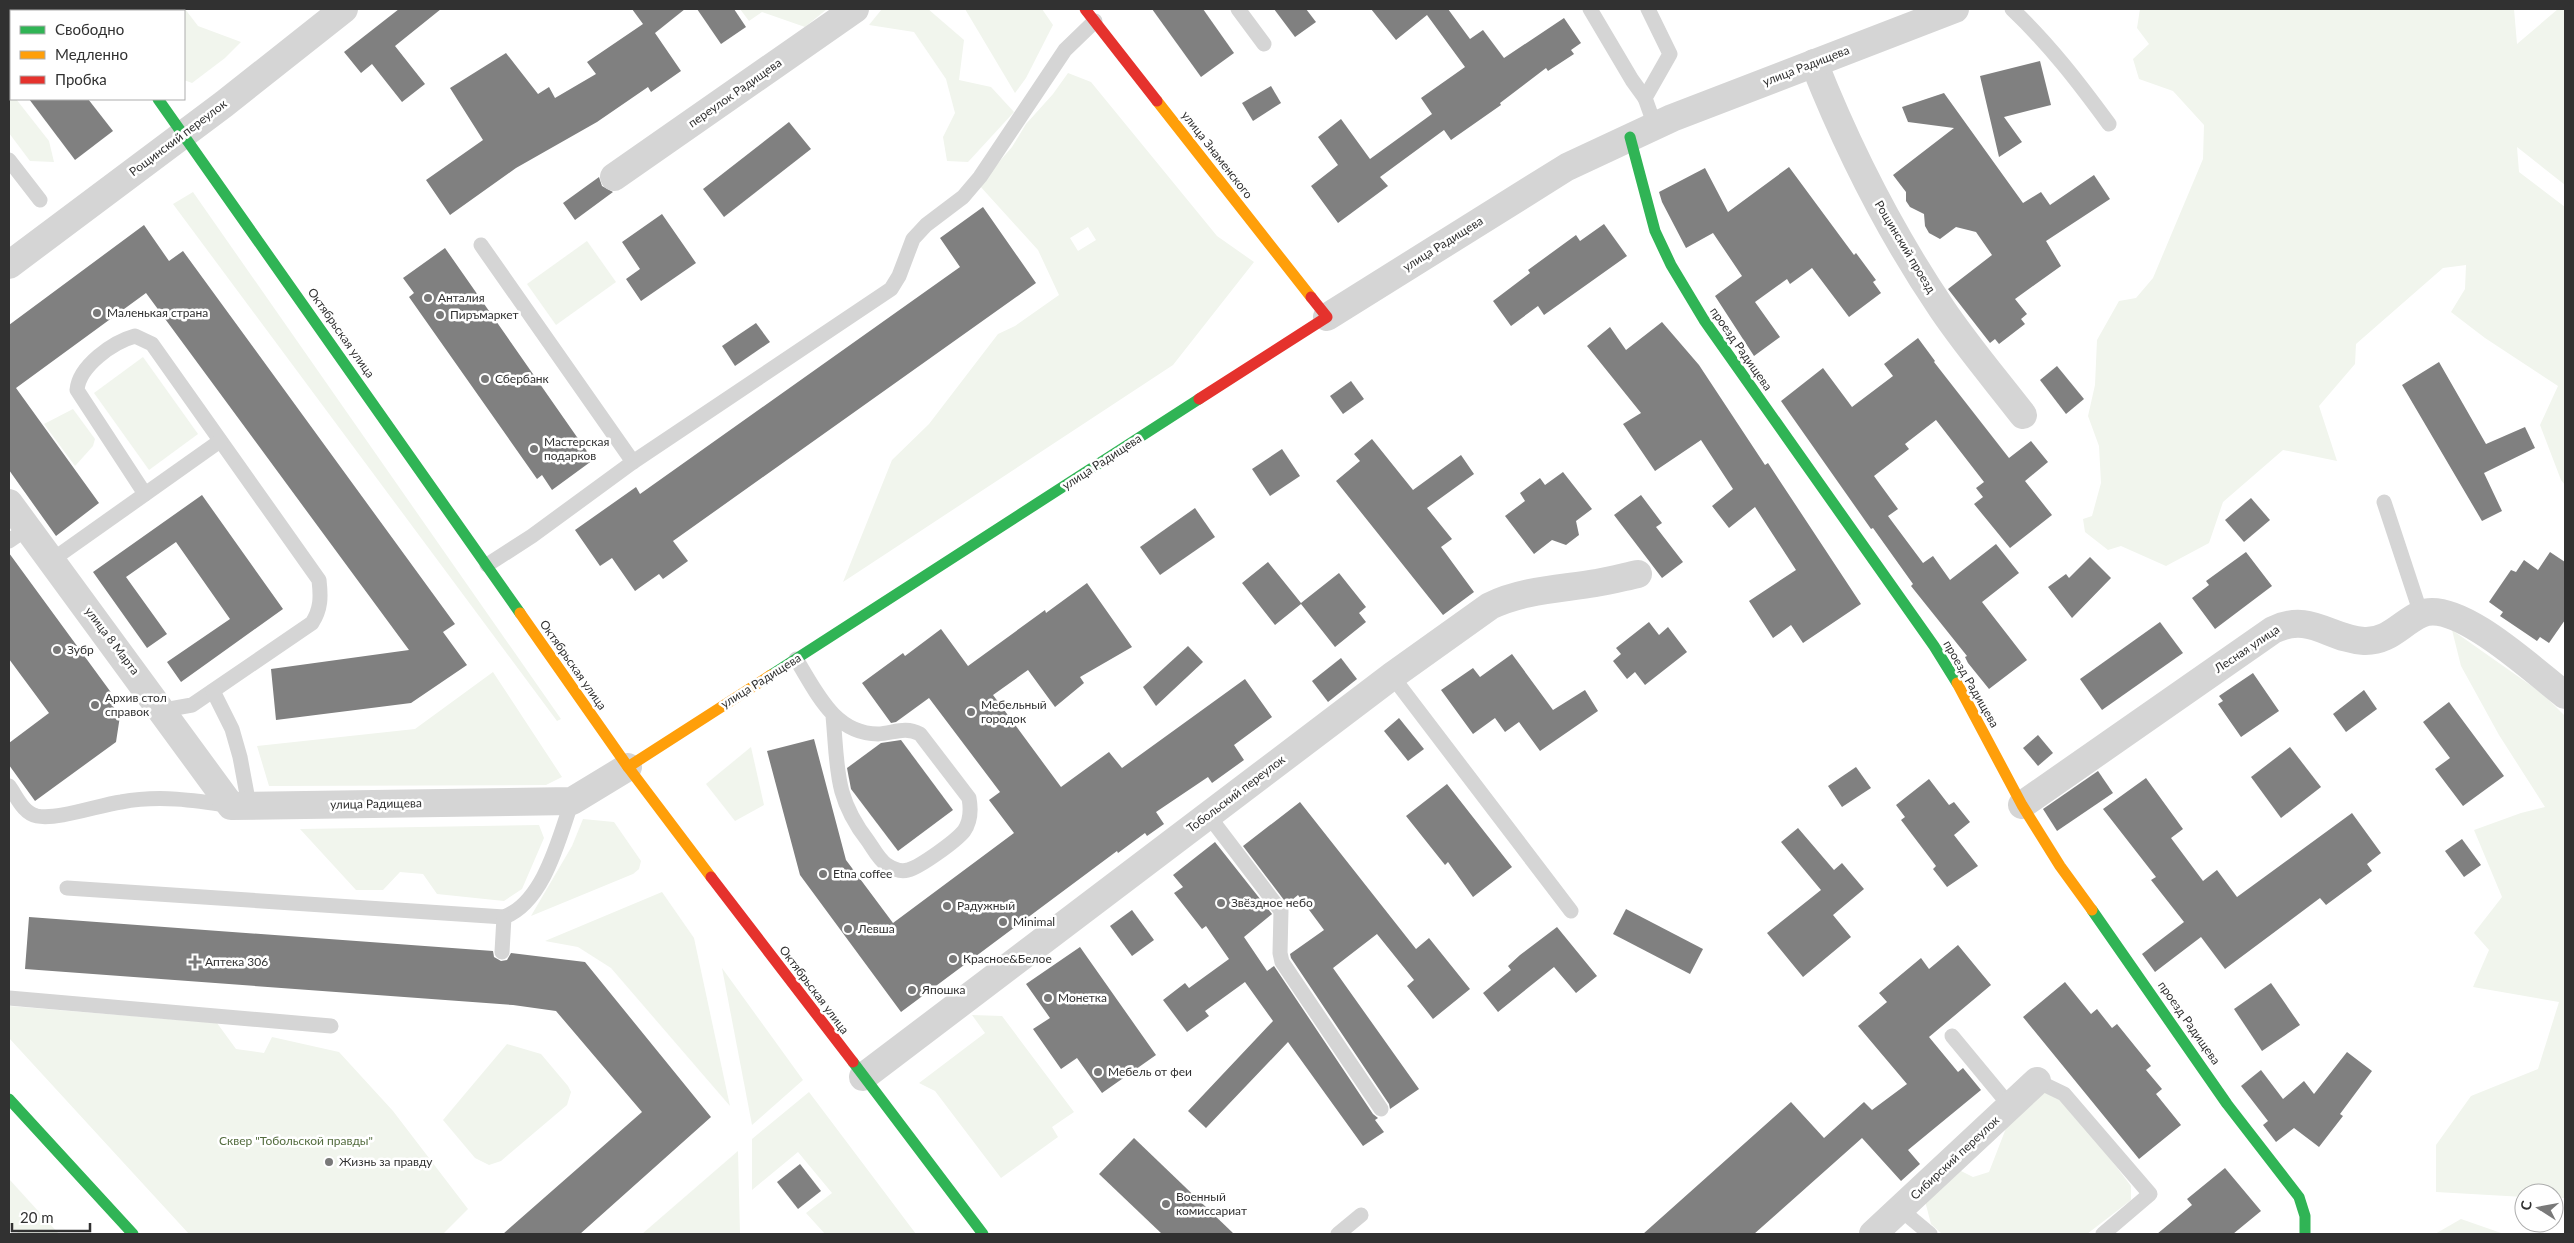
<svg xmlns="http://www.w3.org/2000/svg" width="2574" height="1243" viewBox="0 0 2574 1243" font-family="Lato,sans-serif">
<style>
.green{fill:#f1f5ed;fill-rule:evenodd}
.building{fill:#808080}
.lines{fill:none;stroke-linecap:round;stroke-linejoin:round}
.lane{stroke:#d5d5d5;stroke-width:15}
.street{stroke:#d5d5d5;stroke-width:28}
.fast{stroke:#30b455;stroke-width:11}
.slow{stroke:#ff9f0a;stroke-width:11}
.jam{stroke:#e5322d;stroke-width:11}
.poi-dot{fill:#797979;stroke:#fff;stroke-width:2}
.labels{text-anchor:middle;stroke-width:5;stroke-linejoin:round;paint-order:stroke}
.street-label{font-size:12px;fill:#313131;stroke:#fff}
.poi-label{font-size:12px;fill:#313131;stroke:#fff;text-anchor:start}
.park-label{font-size:12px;fill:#536c3e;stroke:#fff}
</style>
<rect width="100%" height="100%" fill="#fff"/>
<g class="green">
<polygon points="123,9 185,9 198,26 241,42 225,58 192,83 184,80 184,11 125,11"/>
<polygon points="740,9 827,9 805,27 762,12 749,21"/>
<polygon points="882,9 928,9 964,40 959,80 991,87 1014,112 968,162 947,161 943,137 955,113 946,79 914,32 869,25"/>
<polygon points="965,9 1042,9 1053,25 1026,78 1015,93"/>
<polygon points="2140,9 2514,9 2517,44 2558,9 2565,9 2565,185 2517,147 2519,172 2565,207 2565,485 2561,480 2540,425 2558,386 2485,338 2451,312 2465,289 2466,265 2443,268 2356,344 2355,364 2319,406 2337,461 2283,450 2223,502 2209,543 2166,566 2121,546 2108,550 2085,532 2083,519 2092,516 2101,483 2099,446 2088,416 2095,385 2097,340 2119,301 2136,298 2153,278 2203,159 2204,125 2173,91 2139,79 2133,59 2149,44 2137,28"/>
<path d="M1068,73L1091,82L1217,236L1254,262L1173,365L843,582L892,460L929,424L998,334L1015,326L1059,295L1038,250L979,185L1012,147L1026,124L1053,94ZM1088,227L1096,240L1078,251L1070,238Z"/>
<polygon points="9,89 11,99 16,99 49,141 54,162 30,161 9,133"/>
<polygon points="193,192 561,719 557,721 173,204"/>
<polygon points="587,241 616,282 556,325 527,284"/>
<polygon points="143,357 198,434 149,470 94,393"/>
<polygon points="73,409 95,439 93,446 75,466 44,424"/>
<polygon points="2452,630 2543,694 2565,716 2565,1198 2554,1198 2554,1193 2524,1193 2524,1197 2436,1192 2436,1145 2471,1096 2538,1069 2559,1002 2473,987 2489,950 2474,933 2502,897 2474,830 2521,813 2545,807 2499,735 2461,666"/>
<polygon points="493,672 562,777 546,785 269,786 257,746 415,729"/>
<polygon points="751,747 764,805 735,821 706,784"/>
<polygon points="583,819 614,822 641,861 639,869 633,874 531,916 572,846"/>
<polygon points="539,825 544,838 522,889 504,901 437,894 423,874 400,872 383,890 356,890 300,829"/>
<polygon points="662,892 694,938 730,1106 611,968 578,947 545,941"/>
<polygon points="722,968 803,1080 752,1125"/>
<polygon points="9,1006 217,1023 236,1049 264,1053 272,1037 339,1052 393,1111 468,1209 443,1234 189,1234 9,1038"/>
<polygon points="972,1015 1002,1016 1074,1112 1052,1127 1058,1137 1001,1178 935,1091 919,1083 985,1033"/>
<polygon points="507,1044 541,1054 568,1086 571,1092 567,1105 501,1161 489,1165 475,1158 443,1120"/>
<polygon points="2037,1091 2054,1095 2076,1114 2131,1186 2131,1200 2087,1234 1942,1234 1931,1224 1925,1201 1957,1169 1973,1177 1989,1172 2010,1118"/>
<polygon points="809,1092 916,1234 825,1234 806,1213 832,1193 798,1152 752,1190 752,1139"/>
<polygon points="738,1151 740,1234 642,1234"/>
<polygon points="9,1179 59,1234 19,1234 9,1224"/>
<polygon points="2461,1219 2504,1234 2435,1234"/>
</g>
<g class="building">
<polygon points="399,9 441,9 395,46 425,84 402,102 372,64 361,73 344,52"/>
<polygon points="632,9 685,9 655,33 681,71 651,92 648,87 597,122 516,168 450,215 426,180 483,140 450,88 506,53 538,94 549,87 555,98 596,74 587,62 643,24"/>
<polygon points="697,9 734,9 746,27 721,44"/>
<polygon points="1152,9 1203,9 1234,53 1201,77"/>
<polygon points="1274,9 1306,9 1316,22 1295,37"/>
<polygon points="1371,9 1448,9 1470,39 1483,30 1504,58 1564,18 1581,43 1571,50 1574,54 1548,71 1546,68 1500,103 1501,105 1451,140 1444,130 1380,177 1388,186 1338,223 1311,186 1338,165 1318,137 1341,119 1370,159 1432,114 1421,98 1465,67 1427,15 1396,40"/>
<polygon points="2040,61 2051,105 2004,117 2022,142 1999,157 1980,76"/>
<polygon points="1271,86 1281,103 1253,121 1242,103"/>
<polygon points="1944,93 2023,203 2041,192 2050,205 2094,175 2110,199 2046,241 2061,266 2015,299 2027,314 2021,319 2025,324 1999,344 1995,339 1990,343 1948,289 1992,255 1976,232 1956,227 1940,239 1929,233 1925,226 1924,214 1910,207 1906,201 1906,192 1893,175 1954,128 1908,122 1902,107"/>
<polygon points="29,99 88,99 113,131 75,160"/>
<polygon points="789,122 811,149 724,217 703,189"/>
<polygon points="1789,167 1854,255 1856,253 1876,280 1873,282 1881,293 1849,317 1812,268 1790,284 1787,279 1755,302 1780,337 1754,356 1715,296 1742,276 1713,233 1686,248 1662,202 1659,192 1705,168 1728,212"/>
<polygon points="599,177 602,186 613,192 575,220 563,203"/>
<polygon points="983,207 1036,283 673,541 688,561 663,579 659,574 635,591 612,558 600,566 575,530 636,487 640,494 960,267 940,238"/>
<polygon points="662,214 696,263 641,301 626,279 640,269 622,242"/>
<polygon points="1604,224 1627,256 1544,315 1538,306 1511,326 1493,301 1530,273 1528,270 1576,235 1580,241"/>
<polygon points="144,225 169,261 183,251 455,624 443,632 467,665 411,703 276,720 271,669 409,650 146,293 16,388 99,503 56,536 9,470 9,325"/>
<polygon points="445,248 593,460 552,490 542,475 537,479 409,297 414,293 403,278"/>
<polygon points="1662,322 1699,365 1765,465 1768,463 1861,604 1803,643 1791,625 1773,638 1749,601 1796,570 1755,507 1729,528 1712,506 1733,489 1701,440 1655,471 1623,424 1641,413 1587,346 1610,327 1626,350"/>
<polygon points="756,323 770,342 735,366 722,346"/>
<polygon points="1918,338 1935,361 1934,362 2009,458 2031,441 2048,462 2025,481 2052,515 2010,548 1974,504 1983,497 1976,488 1984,482 1936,420 1905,444 1909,449 1874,476 1898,509 1888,516 1923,563 1933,556 1950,580 1996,544 2019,573 1982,602 2027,660 1989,689 1968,663 1965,657 1967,656 1911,586 1913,584 1873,528 1871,529 1781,401 1823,368 1852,407 1893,376 1884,364"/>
<polygon points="2439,362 2486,444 2525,427 2535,448 2484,473 2502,511 2482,521 2402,385"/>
<polygon points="2057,366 2084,399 2066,414 2040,380"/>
<polygon points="1351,381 1364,399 1343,414 1330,396"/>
<polygon points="1372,439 1413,490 1461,455 1474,474 1427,508 1452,539 1441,547 1474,592 1443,615 1336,481 1360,461 1354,454"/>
<polygon points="1282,449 1300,476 1270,496 1252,469"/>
<polygon points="1563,472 1592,509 1576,521 1579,535 1566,545 1552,540 1534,554 1505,516 1525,501 1520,493 1540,478 1545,485"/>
<polygon points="202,495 283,609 181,682 167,662 230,619 176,542 126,577 167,634 147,648 93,572"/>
<polygon points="1641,495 1662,523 1656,527 1683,562 1662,578 1614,515"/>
<polygon points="2251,498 2270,520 2244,542 2225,520"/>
<polygon points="1195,508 1215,537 1160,575 1140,547"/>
<polygon points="2246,552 2272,586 2215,629 2192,598 2209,585 2206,581"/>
<polygon points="2550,552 2565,562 2565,620 2549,643 2540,637 2537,641 2500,616 2503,612 2489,602 2511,570 2516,572 2524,560 2538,570"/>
<polygon points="9,553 118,702 113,706 120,716 116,742 35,801 9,765 9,743 49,713 9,659"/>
<polygon points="2090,557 2111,578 2072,618 2048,587 2066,574 2069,578"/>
<polygon points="1268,562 1301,603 1339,573 1366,607 1359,613 1366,622 1335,647 1301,604 1275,625 1242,583"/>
<polygon points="1087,583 1132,647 1080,677 1084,683 1055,707 1028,670 993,695 1061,787 1109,752 1122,768 1245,679 1272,717 1234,745 1244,760 1212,783 1208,777 1156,812 1164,824 1147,836 1145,833 1118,853 1117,851 901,1012 800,875 767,751 814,739 846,860 893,923 1014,833 989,800 1000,792 929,698 896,722 891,723 862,683 903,653 905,656 941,629 968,666 1045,610 1046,613"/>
<polygon points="1649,622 1659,635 1668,627 1687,652 1645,685 1635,672 1627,679 1613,661 1621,654 1616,648"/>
<polygon points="2160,622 2183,653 2102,710 2080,679"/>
<polygon points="1188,646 1203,662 1156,706 1143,687"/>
<polygon points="1512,654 1553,710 1585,690 1598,711 1540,751 1519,722 1505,732 1495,718 1473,734 1441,690 1473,668 1480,677"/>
<polygon points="1341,658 1357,679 1328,702 1312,681"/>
<polygon points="2253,673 2279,711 2241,737 2218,704 2223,701 2219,696"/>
<polygon points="2364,690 2377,709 2346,732 2333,714"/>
<polygon points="2449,702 2504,776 2463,806 2435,769 2450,758 2423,722"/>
<polygon points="1399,718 1424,749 1408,761 1384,731"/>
<polygon points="2038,735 2053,753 2038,766 2023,748"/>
<polygon points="901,740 953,810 898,851 851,789 847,768 881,743"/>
<polygon points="2290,747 2321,787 2281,818 2251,777"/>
<polygon points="1856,767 1871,788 1842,807 1828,786"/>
<polygon points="2098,771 2113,793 2057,831 2043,809"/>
<polygon points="2146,778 2183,829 2171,838 2203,881 2217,870 2237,897 2352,813 2381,853 2367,864 2372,871 2326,905 2320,898 2225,969 2201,937 2155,972 2142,954 2184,922 2151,880 2156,877 2103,809"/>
<polygon points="1929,779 1949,805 1954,802 1970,822 1954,835 1978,866 1947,887 1933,869 1936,866 1901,820 1905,817 1896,805"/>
<polygon points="1447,784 1512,867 1473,897 1448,862 1445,865 1406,816"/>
<polygon points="1300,802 1416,949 1429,938 1470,989 1433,1019 1407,986 1414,980 1377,934 1333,968 1419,1089 1390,1109 1389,1104 1291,958 1290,954 1324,930 1298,895 1287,904 1243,846"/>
<polygon points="1798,828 1834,870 1842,863 1864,889 1833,915 1851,937 1803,977 1767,933 1821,890 1781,842"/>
<polygon points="2462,839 2481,865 2464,877 2445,851"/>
<polygon points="1215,842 1272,914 1244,937 1267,971 1274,966 1373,1114 1378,1118 1375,1120 1384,1132 1363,1146 1288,1042 1206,1128 1188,1111 1273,1021 1245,982 1205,1011 1209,1016 1187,1032 1163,1000 1185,983 1189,988 1229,959 1206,926 1202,929 1174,893 1183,887 1173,875"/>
<polygon points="1626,909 1703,949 1690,974 1613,934"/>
<polygon points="1132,910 1154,940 1132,956 1110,926"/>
<polygon points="29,917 493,951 494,957 501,961 507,960 511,953 585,962 711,1117 580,1234 503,1234 642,1112 556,1011 513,1005 25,969"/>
<polygon points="1557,927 1597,976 1576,993 1554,967 1498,1012 1483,993 1511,970 1508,966 1520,955"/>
<polygon points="1958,945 1991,985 1929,1037 1958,1072 1963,1068 1981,1090 1908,1150 1920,1164 1901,1181 1862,1138 1754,1234 1643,1234 1791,1102 1824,1138 1864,1102 1872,1110 1907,1084 1858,1026 1887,1002 1879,993 1921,958 1929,969"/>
<polygon points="1080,947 1156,1055 1102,1093 1077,1058 1061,1069 1033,1029 1050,1018 1026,984"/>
<polygon points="2065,982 2091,1014 2097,1009 2112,1028 2117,1024 2151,1066 2146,1070 2162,1089 2156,1094 2181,1125 2139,1159 2023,1017"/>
<polygon points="2271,983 2300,1025 2262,1051 2234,1009"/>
<polygon points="2347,1052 2372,1071 2340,1114 2343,1116 2319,1147 2294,1128 2276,1142 2263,1125 2268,1121 2241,1086 2261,1070 2283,1099 2304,1081 2314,1094"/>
<polygon points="1134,1138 1234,1234 1162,1234 1099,1174"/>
<polygon points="800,1164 821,1191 798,1209 777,1182"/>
<polygon points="2225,1168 2261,1211 2233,1234 2157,1234 2192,1205 2187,1199"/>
</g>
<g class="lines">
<g class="lane">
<polyline points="1238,9 1264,44"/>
<polyline points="1590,9 1632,80 1645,98"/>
<polyline points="1648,9 1670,54 1645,98 1655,126"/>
<path d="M2012,9C2049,44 2079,83 2109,124"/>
<polyline points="9,160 40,200"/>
<polyline points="481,245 633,462"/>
<path d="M145,494L77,390C79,366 113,342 135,336L152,344L319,580C321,597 321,609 312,623L192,705L164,710"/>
<polyline points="2384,502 2421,614"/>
<polyline points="9,541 28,528"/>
<polyline points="52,560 220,441"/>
<polyline points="487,565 532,536 633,462 891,289 899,276 913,239 926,225 963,197 980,177 1065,50 1095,21"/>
<path d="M796,659C816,691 834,734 878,734C894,733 905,726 920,734L969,798C971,809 971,821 964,831C956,841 920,867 908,870C901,872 893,869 887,865C879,860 873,848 868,841C834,797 838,769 833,716"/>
<polyline points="1392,676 1571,911"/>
<polyline points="213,691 232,729 240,757 249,805"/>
<path d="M9,786C17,797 23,813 37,816C58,820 99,805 121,802C159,795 194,800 231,806"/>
<polyline points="1208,815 1281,911 1280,953 1282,962 1381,1109"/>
<path d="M67,888L504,917C544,902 559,838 572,801"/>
<polyline points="502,952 504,917"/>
<polyline points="9,998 331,1026"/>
<polyline points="1952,1036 2010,1106"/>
<polyline points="2037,1081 2064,1094 2150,1194 2103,1234"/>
<polyline points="1900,1209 1930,1234"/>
<polyline points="1338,1234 1361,1215"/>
</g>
<g class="street">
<path d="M1814,63C1848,149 1890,232 1942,309C1967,346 1996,380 2023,415"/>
<polyline points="614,177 855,9"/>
<polyline points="9,265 224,104 344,9"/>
<polyline points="1327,317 1567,167 1672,118 1955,9"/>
<polyline points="9,503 231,806 572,801 628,767"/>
<path d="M2022,805L2273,630C2310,612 2329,639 2364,641C2389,642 2401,623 2421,614C2457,598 2536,673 2565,695"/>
<path d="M863,1077L1392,676L1490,606C1523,590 1560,589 1596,583C1610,581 1624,577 1638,574"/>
<polyline points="1873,1234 2037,1081"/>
</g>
<g class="fast">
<polyline points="158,99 520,613"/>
<polyline points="1630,137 1655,231 1671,265 1704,320 1934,646 1957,683"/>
<polyline points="771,675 1199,399"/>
<polyline points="2092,910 2227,1104 2299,1197 2305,1216 2305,1234"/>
<polyline points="853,1062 983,1234"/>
<polyline points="9,1099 133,1234"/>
</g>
<g class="slow">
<polyline points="92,9 94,11"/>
<polyline points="1157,101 1311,297"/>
<polyline points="520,613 628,767 711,877"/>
<polyline points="1957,683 2022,805 2060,866 2092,910"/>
<polyline points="628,767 771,675"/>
</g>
<g class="jam">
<polyline points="1085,9 1157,101"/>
<polyline points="1199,399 1327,317 1311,297"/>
<polyline points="711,877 853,1062"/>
</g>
</g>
<g class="poi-dot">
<circle cx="428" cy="298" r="5"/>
<circle cx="97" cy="313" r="5"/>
<circle cx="440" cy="315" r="5"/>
<circle cx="485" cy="379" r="5"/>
<circle cx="534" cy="449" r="5"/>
<circle cx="57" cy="650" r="5"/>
<circle cx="95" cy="705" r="5"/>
<circle cx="971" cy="712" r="5"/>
<circle cx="823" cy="874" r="5"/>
<circle cx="1221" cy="903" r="5"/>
<circle cx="947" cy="906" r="5"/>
<circle cx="1003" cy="922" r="5"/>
<circle cx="848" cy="929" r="5"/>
<circle cx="953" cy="959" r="5"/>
<path d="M192.5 954.5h5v5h5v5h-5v5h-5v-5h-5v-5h5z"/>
<circle cx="912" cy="990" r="5"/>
<circle cx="1048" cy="998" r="5"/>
<circle cx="1098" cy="1072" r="5"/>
<circle cx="329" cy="1162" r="5"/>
<circle cx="1166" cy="1204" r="5"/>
</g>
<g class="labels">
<g class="street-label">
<text transform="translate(1806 66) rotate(-21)" y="4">улица Радищева</text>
<text transform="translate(735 93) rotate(-35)" y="4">переулок Радищева</text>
<text transform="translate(178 138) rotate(-37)" y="4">Рощинский переулок</text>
<text transform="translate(1217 155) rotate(52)" y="4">улица Знаменского</text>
<text transform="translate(1443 244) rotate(-32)" y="4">улица Радищева</text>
<text transform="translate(1905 247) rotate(59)" y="4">Рощинский проезд</text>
<text transform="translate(341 333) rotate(55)" y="4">Октябрьская улица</text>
<text transform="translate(1741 349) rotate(55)" y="4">проезд Радищева</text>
<text transform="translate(1102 462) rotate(-33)" y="4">улица Радищева</text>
<text transform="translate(112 641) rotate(53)" y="4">улица 8 Марта</text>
<text transform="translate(2247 649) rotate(-34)" y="4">Лесная улица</text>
<text transform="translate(573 665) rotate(55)" y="4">Октябрьская улица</text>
<text transform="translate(761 681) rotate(-32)" y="4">улица Радищева</text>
<text transform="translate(1971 684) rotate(60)" y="4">проезд Радищева</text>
<text transform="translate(1236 794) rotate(-37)" y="4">Тобольский переулок</text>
<text transform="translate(376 804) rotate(-1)" y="4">улица Радищева</text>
<text transform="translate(814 990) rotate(53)" y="4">Октябрьская улица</text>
<text transform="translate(2189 1023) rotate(55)" y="4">проезд Радищева</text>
<text transform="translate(1955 1158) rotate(-43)" y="4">Сибирский переулок</text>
</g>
<g class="poi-label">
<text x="438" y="302">Анталия</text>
<text x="107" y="317">Маленькая страна</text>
<text x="450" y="319">Пиръмаркет</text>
<text x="495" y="383">Сбербанк</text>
<text x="544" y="446">Мастерская<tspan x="544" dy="14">подарков</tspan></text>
<text x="67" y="654">Зубр</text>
<text x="105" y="702">Архив стол<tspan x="105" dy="14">справок</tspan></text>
<text x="981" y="709">Мебельный<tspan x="981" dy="14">городок</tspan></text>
<text x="833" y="878">Etna coffee</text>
<text x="1231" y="907">Звёздное небо</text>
<text x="957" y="910">Радужный</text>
<text x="1013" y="926">Minimal</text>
<text x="858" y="933">Левша</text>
<text x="963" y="963">Красное&amp;Белое</text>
<text x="205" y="966">Аптека 306</text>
<text x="922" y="994">Япошка</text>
<text x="1058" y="1002">Монетка</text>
<text x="1108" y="1076">Мебель от феи</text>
<text x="339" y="1166">Жизнь за правду</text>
<text x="1176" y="1201">Военный<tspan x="1176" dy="14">комиссариат</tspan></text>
</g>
<g class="park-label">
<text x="296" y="1145">Сквер "Тобольской правды"</text>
</g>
</g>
<rect width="2574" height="1243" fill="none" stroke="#313131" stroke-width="20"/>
<rect x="10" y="10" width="175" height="90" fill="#ffffff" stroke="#adadad"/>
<rect x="20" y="26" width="25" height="8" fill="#30b455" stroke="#adadad"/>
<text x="55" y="35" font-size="15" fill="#313131">Свободно</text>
<rect x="20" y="51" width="25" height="8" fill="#ff9f0a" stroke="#adadad"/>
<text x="55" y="60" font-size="15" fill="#313131">Медленно</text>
<rect x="20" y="76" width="25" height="8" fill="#e5322d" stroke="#adadad"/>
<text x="55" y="85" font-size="15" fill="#313131">Пробка</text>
<g transform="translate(2539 1208) rotate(281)"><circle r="24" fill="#ffffff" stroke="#adadad"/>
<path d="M0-4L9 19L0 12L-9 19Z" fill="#797979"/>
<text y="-8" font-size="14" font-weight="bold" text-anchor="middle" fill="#313131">С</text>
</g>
<path d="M12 1223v8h78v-8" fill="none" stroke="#313131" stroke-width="2.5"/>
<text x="20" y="1223" font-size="15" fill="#313131" stroke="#ffffff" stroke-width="4" paint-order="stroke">20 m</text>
</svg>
